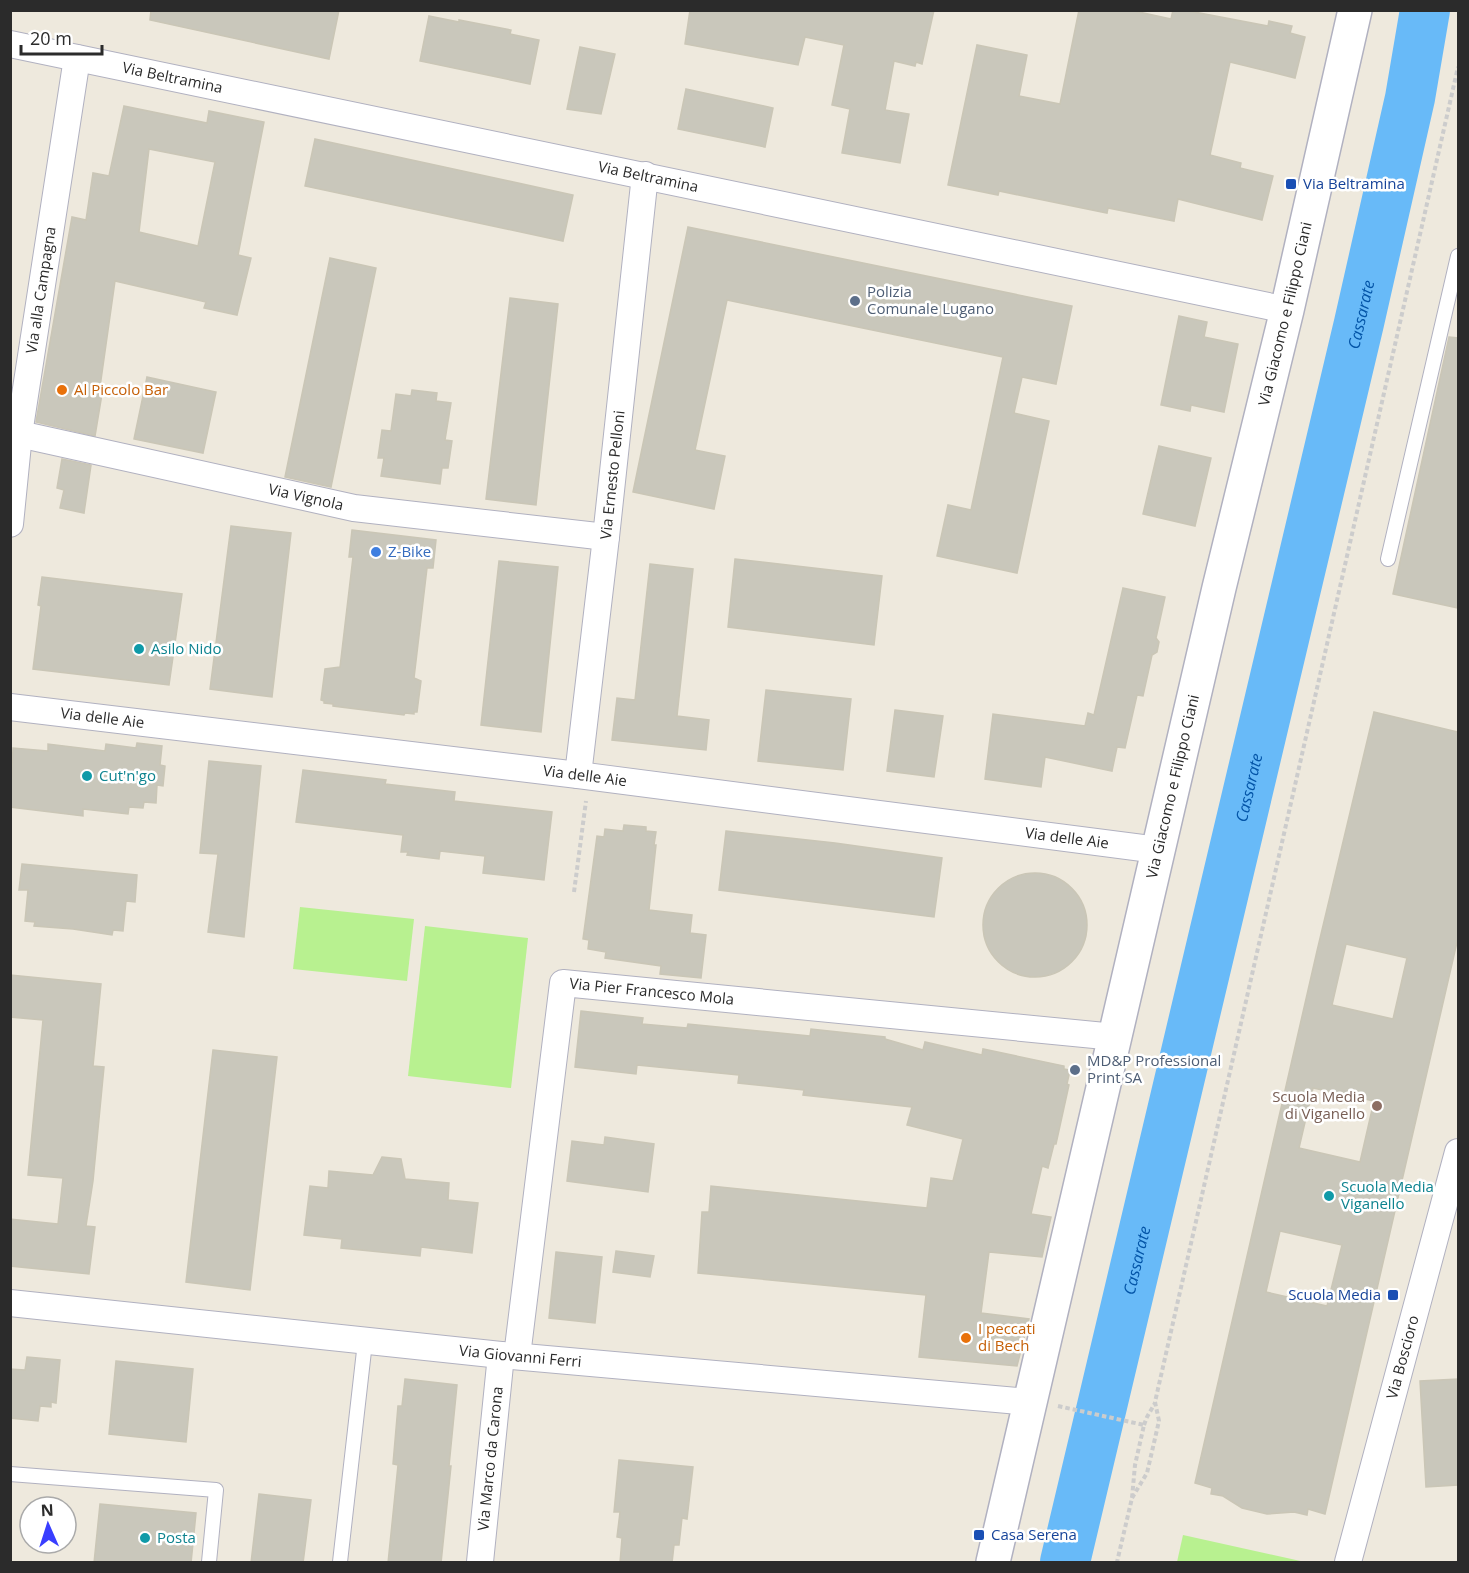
<svg xmlns="http://www.w3.org/2000/svg" width="1469" height="1573" viewBox="0 0 1469 1573" font-family="'Open Sans',sans-serif">
<style>
.pitch{fill:#b8f190}
.lines{fill:none;stroke-linecap:round;stroke-linejoin:round}
.river{stroke:#68baf8;stroke-width:50}
.building{fill:#c9c7bb;stroke:#cac6b6;stroke-width:1.5;fill-rule:evenodd}
.lane-casing{stroke:#b1b1c0;stroke-width:16}
.street-casing{stroke:#b1b1c0;stroke-width:28}
.secondary-casing{stroke:#b1b1c0;stroke-width:36}
.path{stroke:#ccc;stroke-width:4;stroke-dasharray:4.5 3;stroke-linecap:butt}
.lane{stroke:#fff;stroke-width:14}
.street{stroke:#fff;stroke-width:26}
.secondary{stroke:#fff;stroke-width:33}
.transit-dot{fill:#1a4fb4;stroke:#fff;stroke-width:2}
.service-dot{fill:#5c6f8a;stroke:#fff;stroke-width:2}
.food-dot{fill:#e8710a;stroke:#fff;stroke-width:2}
.shop-dot{fill:#3f7fe0;stroke:#fff;stroke-width:2}
.culture-dot{fill:#0f9aa8;stroke:#fff;stroke-width:2}
.education-dot{fill:#8d6e63;stroke:#fff;stroke-width:2}
.labels{text-anchor:middle;stroke-width:5;stroke-linejoin:round;paint-order:stroke}
.street-label{font-size:15px;fill:#2b2b2b;stroke:#fff}
.transit-label{font-size:15px;fill:#164399;stroke:#fff;text-anchor:start}
.service-label{font-size:15px;fill:#4e5e75;stroke:#fff;text-anchor:start}
.food-label{font-size:15px;fill:#c56008;stroke:#fff;text-anchor:start}
.shop-label{font-size:15px;fill:#366cbe;stroke:#fff;text-anchor:start}
.culture-label{font-size:15px;fill:#0d838f;stroke:#fff;text-anchor:start}
.education-label{font-size:15px;fill:#785e54;stroke:#fff;text-anchor:end}
.water-label{font-size:16px;font-style:italic;fill:#0354a7;stroke:#fff}
</style>
<rect width="100%" height="100%" fill="#eee9dd"/>
<g class="pitch">
<polygon points="300,907 414,919 407,981 293,969"/>
<polygon points="425,926 528,938 511,1088 408,1076"/>
<polygon points="1183,1535 1305,1562 1177,1562"/>
</g>
<g class="lines">
<path class="river" id="s1" d="M1065,1562L1359,323L1410,98L1425,10"/>
</g>
<g class="building">
<polygon points="151,10 339,10 329,59 150,20"/>
<polygon points="690,10 934,10 922,64 916,62 915,66 894,61 885,110 909,114 900,163 842,153 850,109 832,105 844,45 805,37 798,65 685,44"/>
<polygon points="1079,10 1130,10 1171,19 1173,10 1184,10 1268,26 1269,21 1292,26 1290,33 1305,37 1295,78 1230,62 1210,155 1241,163 1240,168 1273,176 1262,220 1178,199 1174,221 1108,208 1107,213 999,191 998,195 948,185 977,45 1027,55 1019,96 1060,104"/>
<polygon points="429,16 459,22 459,20 511,30 510,34 539,40 530,84 420,61"/>
<polygon points="580,47 615,54 601,114 567,109"/>
<polygon points="686,89 773,108 765,147 678,129"/>
<path d="M124,106L207,123L209,111L264,122L238,255L251,258L237,315L204,308L206,302L115,281L99,394H102L95,436L36,422L72,217L86,220L93,173L109,176ZM149,149L215,162L198,246L139,232Z"/>
<polygon points="315,139 573,195 563,241 305,186"/>
<polygon points="688,227 1072,306 1056,384 1022,377 1014,413 1049,421 1017,573 937,556 948,505 971,510 1003,357 727,300 695,450 725,456 714,509 633,492"/>
<polygon points="330,258 376,268 331,487 285,477"/>
<polygon points="510,298 558,304 536,505 486,499"/>
<polygon points="1179,316 1207,322 1204,337 1238,344 1224,412 1191,405 1190,411 1161,405"/>
<polygon points="1449,337 1458,338 1458,608 1393,594"/>
<polygon points="147,377 216,392 203,453 134,439"/>
<polygon points="412,390 437,393 436,401 451,403 445,440 452,441 448,468 442,468 440,484 381,476 384,458 378,458 382,430 391,431 396,394 411,396"/>
<polygon points="1159,446 1211,458 1195,526 1143,514"/>
<polygon points="62,459 91,465 84,513 60,508 64,490 57,488"/>
<polygon points="231,526 291,533 272,697 210,689"/>
<polygon points="352,530 436,540 433,568 427,568 414,678 421,681 417,712 414,712 414,714 405,713 404,715 333,706 333,704 324,703 324,701 321,700 325,669 340,667 353,557 349,557"/>
<polygon points="735,559 882,576 874,645 728,627"/>
<polygon points="499,561 558,567 541,732 481,725"/>
<polygon points="650,564 693,569 677,716 709,720 706,750 612,740 617,698 635,700"/>
<polygon points="42,577 182,594 169,685 33,669 41,606 38,605"/>
<polygon points="1123,588 1165,597 1156,638 1159,642 1157,652 1152,655 1143,696 1137,695 1125,748 1117,747 1112,771 1045,757 1041,787 985,779 993,714 1085,726 1088,713 1094,715"/>
<polygon points="766,690 851,699 843,770 758,761"/>
<polygon points="895,710 943,716 934,777 887,771"/>
<path d="M1374,712L1458,732V938L1325,1514L1308,1509L1307,1515L1294,1512L1267,1514L1242,1508L1223,1496L1211,1494L1212,1488L1195,1483L1317,951ZM1346,944L1407,958L1393,1019L1332,1005ZM1313,1088L1374,1101L1360,1162L1299,1148ZM1280,1231L1342,1245L1327,1306L1266,1292Z"/>
<polygon points="137,743 162,746 160,765 165,766 163,786 157,785 156,803 144,802 143,808 129,807 128,814 83,809 83,816 10,807 13,748 48,751 48,744 105,751 106,744 136,748"/>
<polygon points="209,761 261,766 244,937 208,932 218,854 200,853"/>
<polygon points="303,770 386,780 385,784 455,792 454,801 552,812 544,880 483,873 485,856 440,851 439,859 407,855 408,852 401,852 403,835 296,822"/>
<polygon points="624,825 646,827 646,831 656,832 654,845 656,845 649,910 692,915 690,933 706,935 701,978 660,974 661,966 605,958 606,952 588,949 589,940 583,939 597,836 604,837 605,829 623,831"/>
<polygon points="726,831 835,843 942,858 934,917 719,890"/>
<polygon points="22,864 137,875 135,902 126,901 123,931 113,930 112,935 73,929 34,926 35,922 25,921 28,890 19,890"/>
<circle cx="1035" cy="925" r="52"/>
<polygon points="10,975 101,984 93,1066 104,1067 93,1181 86,1226 95,1227 89,1274 10,1266 10,1219 58,1224 63,1178 28,1175 43,1020 10,1017"/>
<polygon points="581,1011 643,1018 642,1024 687,1028 688,1024 810,1036 811,1029 885,1037 885,1039 923,1050 925,1042 982,1055 983,1049 1064,1066 1064,1069 1070,1070 1067,1084 1069,1085 1056,1144 1054,1144 1048,1168 1042,1166 1031,1214 1051,1217 1042,1257 989,1252 981,1313 1029,1319 1017,1366 919,1357 926,1295 698,1273 702,1212 709,1212 711,1186 927,1208 931,1178 953,1181 963,1139 907,1125 912,1107 803,1095 804,1090 738,1083 739,1075 637,1065 636,1074 575,1067"/>
<polygon points="213,1050 277,1057 250,1290 186,1282"/>
<polygon points="605,1137 654,1144 648,1192 567,1181 572,1141 604,1145"/>
<polygon points="382,1157 401,1159 405,1179 449,1183 448,1200 478,1203 472,1253 421,1247 420,1256 341,1248 342,1239 304,1235 310,1186 328,1188 329,1171 373,1175"/>
<polygon points="616,1251 654,1256 650,1277 613,1272"/>
<polygon points="556,1252 602,1257 595,1323 549,1318"/>
<polygon points="27,1357 60,1360 56,1403 51,1402 51,1407 40,1406 38,1421 10,1418 10,1369 25,1370"/>
<polygon points="116,1361 193,1369 186,1442 109,1434"/>
<polygon points="405,1379 457,1385 449,1466 451,1466 441,1563 388,1563 398,1465 393,1464 396,1429 398,1406 402,1406"/>
<polygon points="1458,1379 1458,1485 1426,1487 1420,1381"/>
<polygon points="619,1460 693,1467 687,1519 682,1518 679,1545 674,1545 672,1563 620,1563 622,1538 617,1537 620,1512 614,1512"/>
<polygon points="259,1494 311,1500 303,1563 251,1563"/>
<polygon points="100,1504 196,1513 191,1563 94,1563"/>
</g>
<g class="lines">
<defs>
<g id="lane">
<polyline points="1388,559 1458,256"/>
<polyline points="10,1474 216,1490 209,1562"/>
<polyline points="340,1562 365,1342"/>
</g>
<g id="street">
<path id="s2" d="M10,44L1287,310"/>
<path id="s3" d="M10,432L354,508L606,537"/>
<path id="s4" d="M10,524L19,434L77,58"/>
<path id="s5" d="M10,707L578,775L1158,850"/>
<path id="s6" d="M578,775L606,537L645,175"/>
<path id="s7" d="M10,1303L501,1355L1030,1402"/>
<path id="s8" d="M517,1356L563,983L1115,1037"/>
<path id="s9" d="M480,1562L501,1355"/>
<path id="s10" d="M1348,1562L1458,1152"/>
</g>
<g id="secondary">
<path id="s11" d="M993,1562L1219,588L1287,310L1355,10"/>
</g>
</defs>
<use href="#lane" class="lane-casing"/>
<use href="#street" class="street-casing"/>
<use href="#secondary" class="secondary-casing"/>
<g class="path">
<polyline points="574,892 586,801"/>
<polyline points="1058,1406 1144,1425 1135,1465 1132,1498 1117,1562"/>
<polyline points="1144,1425 1147,1417 1155,1403"/>
<polyline points="1132,1498 1147,1473 1159,1421 1155,1402 1458,67"/>
</g>
<use href="#lane" class="lane"/>
<use href="#street" class="street"/>
<use href="#secondary" class="secondary"/>
</g>
<g class="transit-dot">
<rect x="1285" y="178" width="12" height="12" rx="3"/>
<rect x="1387" y="1289" width="12" height="12" rx="3"/>
<rect x="973" y="1529" width="12" height="12" rx="3"/>
</g>
<g class="service-dot">
<circle cx="855" cy="301" r="6"/>
<circle cx="1075" cy="1070" r="6"/>
</g>
<g class="food-dot">
<circle cx="62" cy="390" r="6"/>
<circle cx="966" cy="1338" r="6"/>
</g>
<circle class="shop-dot" cx="376" cy="552" r="6"/>
<g class="culture-dot">
<circle cx="139" cy="649" r="6"/>
<circle cx="87" cy="776" r="6"/>
<circle cx="1329" cy="1196" r="6"/>
<circle cx="145" cy="1538" r="6"/>
</g>
<circle class="education-dot" cx="1377" cy="1106" r="6"/>
<g class="labels">
<g class="street-label">
<text dy="5" stroke="none"><textPath href="#s2" startOffset="166">Via Beltramina</textPath></text>
<text dy="5" stroke="none"><textPath href="#s2" startOffset="652">Via Beltramina</textPath></text>
<text dy="5" stroke="none"><textPath href="#s4" startOffset="236">Via alla Campagna</textPath></text>
<text dy="5" stroke="none"><textPath href="#s11" startOffset="1282">Via Giacomo e Filippo Ciani</textPath></text>
<text dy="5" stroke="none"><textPath href="#s6" startOffset="302">Via Ernesto Pelloni</textPath></text>
<text dy="5" stroke="none"><textPath href="#s3" startOffset="303">Via Vignola</textPath></text>
<text dy="5" stroke="none"><textPath href="#s5" startOffset="93">Via delle Aie</textPath></text>
<text dy="5" stroke="none"><textPath href="#s5" startOffset="579">Via delle Aie</textPath></text>
<text dy="5" stroke="none"><textPath href="#s11" startOffset="796">Via Giacomo e Filippo Ciani</textPath></text>
<text dy="5" stroke="none"><textPath href="#s5" startOffset="1065">Via delle Aie</textPath></text>
<text dy="5" stroke="none"><textPath href="#s8" startOffset="465">Via Pier Francesco Mola</textPath></text>
<text dy="5" stroke="none"><textPath href="#s7" startOffset="513">Via Giovanni Ferri</textPath></text>
<text dy="5" stroke="none"><textPath href="#s10" startOffset="212">Via Boscioro</textPath></text>
<text dy="5" stroke="none"><textPath href="#s9" startOffset="104">Via Marco da Carona</textPath></text>
</g>
<g class="transit-label">
<text x="1303" y="189">Via Beltramina</text>
<text x="1381" y="1300" text-anchor="end">Scuola Media</text>
<text x="991" y="1540">Casa Serena</text>
</g>
<g class="service-label">
<text x="867" y="297">Polizia<tspan x="867" dy="17">Comunale Lugano</tspan></text>
<text x="1087" y="1066">MD&amp;P Professional<tspan x="1087" dy="17">Print SA</tspan></text>
</g>
<g class="food-label">
<text x="74" y="395">Al Piccolo Bar</text>
<text x="978" y="1334">I peccati<tspan x="978" dy="17">di Bech</tspan></text>
</g>
<g class="shop-label">
<text x="388" y="557">Z-Bike</text>
</g>
<g class="culture-label">
<text x="151" y="654">Asilo Nido</text>
<text x="99" y="781">Cut'n'go</text>
<text x="1341" y="1192">Scuola Media<tspan x="1341" dy="17">Viganello</tspan></text>
<text x="157" y="1543">Posta</text>
</g>
<g class="education-label">
<text x="1365" y="1102">Scuola Media<tspan x="1365" dy="17">di Viganello</tspan></text>
</g>
<g class="water-label">
<text dy="6" stroke="none"><textPath href="#s1" startOffset="1282">Cassarate</textPath></text>
<text dy="6" stroke="none"><textPath href="#s1" startOffset="796">Cassarate</textPath></text>
<text dy="6" stroke="none"><textPath href="#s1" startOffset="310">Cassarate</textPath></text>
</g>
</g>
<rect width="1469" height="1573" fill="none" stroke="#2b2b2b" stroke-width="24"/>
<g transform="translate(48 1525) rotate(357)"><circle r="28" fill="#ffffff" stroke="#aaaaaa" stroke-width="1.5"/>
<path d="M0-4.5L10 22L0 15L-10 22Z" fill="#393eff"/>
<text y="-9" font-size="16" font-weight="bold" text-anchor="middle" fill="#2b2b2b">N</text>
</g>
<path d="M21 45v9h81v-9" fill="none" stroke="#2b2b2b" stroke-width="3"/>
<text x="30" y="45" font-size="18" fill="#2b2b2b" stroke="#ffffff" stroke-width="4.5" paint-order="stroke">20 m</text>
</svg>
